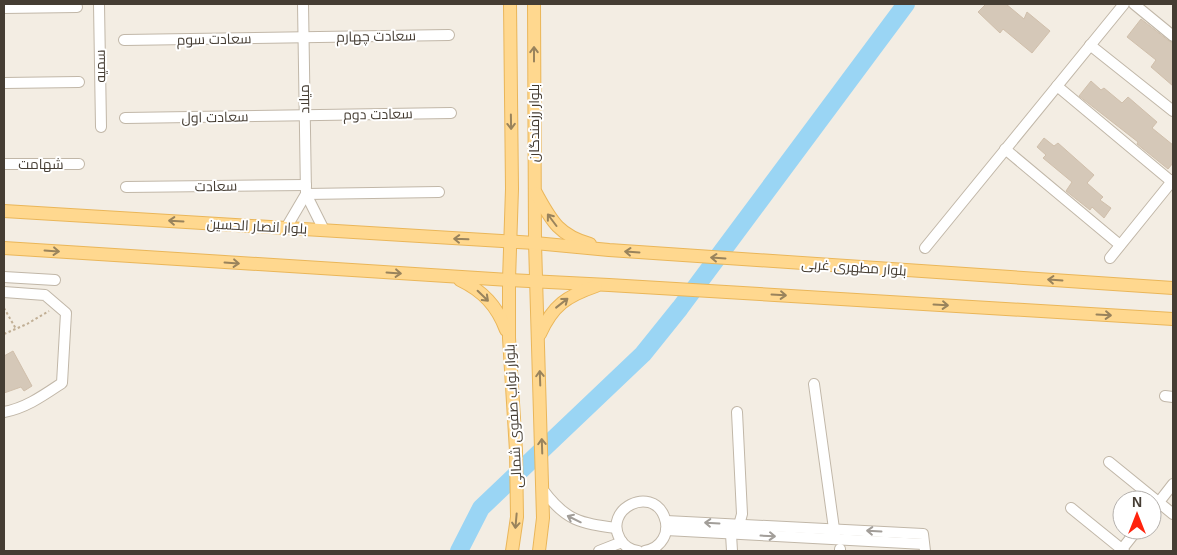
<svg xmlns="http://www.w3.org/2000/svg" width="1177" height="555" viewBox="0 0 1177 555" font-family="Helvetica,Cairo,sans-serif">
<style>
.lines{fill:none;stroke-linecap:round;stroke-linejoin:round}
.river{stroke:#9ad5f4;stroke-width:18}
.building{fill:#d5c8b8;stroke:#d0bfab}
.minor-casing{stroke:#c1b7a8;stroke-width:12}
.major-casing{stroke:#eab659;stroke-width:14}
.path{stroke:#c1af95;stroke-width:2;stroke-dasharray:2.5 2.5;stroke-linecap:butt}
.minor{stroke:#fff;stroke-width:10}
.major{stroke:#ffd88f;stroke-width:12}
.oneway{stroke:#99835c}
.oneway2{stroke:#a29e99}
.labels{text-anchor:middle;stroke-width:4;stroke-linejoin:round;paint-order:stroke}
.street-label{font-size:14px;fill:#453d33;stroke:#fff}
</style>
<rect width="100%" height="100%" fill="#f3ede3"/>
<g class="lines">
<polyline class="river" points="459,551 481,508 643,354 680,308 906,4"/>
</g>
<g class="building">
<polygon points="986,4 1006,4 1024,19 1027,12 1050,31 1032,53 1003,29 1000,33 978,12"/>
<polygon points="1141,19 1169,41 1173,43 1173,86 1151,67 1156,60 1127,37"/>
<polygon points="1091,81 1101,90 1104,88 1122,103 1128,97 1157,122 1152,128 1173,145 1173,163 1168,169 1137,144 1138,142 1079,96"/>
<polygon points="1044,138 1054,146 1058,143 1094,175 1087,183 1103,197 1100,200 1111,208 1104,218 1092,207 1090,210 1066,191 1072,182 1043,158 1046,155 1037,147"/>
<polygon points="13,351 32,386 24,391 21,387 4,393 4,356"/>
</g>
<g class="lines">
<defs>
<g id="minor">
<polyline points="99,4 101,127"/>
<polyline points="303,4 306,194 324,230"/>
<polyline points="1134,4 1173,36"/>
<polyline points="4,8 77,7"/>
<polyline points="124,40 449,35"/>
<polyline points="1090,45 1173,111"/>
<polyline points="4,83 79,82"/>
<polyline points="1057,86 1172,182"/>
<polyline points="125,118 451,113"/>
<polyline points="1005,149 1120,245"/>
<polyline points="4,164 79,164"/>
<polyline points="126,187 306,185"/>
<polyline points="306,194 439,192"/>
<polyline points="286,228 306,194"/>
<polyline points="925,248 1124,4"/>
<polyline points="1110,258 1173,180"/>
<polyline points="4,277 55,280"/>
<path d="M4,292L45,295L66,313L62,383C44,395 26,408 4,412"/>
<polyline points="814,384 835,536"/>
<polyline points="1165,396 1173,397"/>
<polyline points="1109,462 1173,514"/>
<path d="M543,490C566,521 580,523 616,528"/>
<polyline points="1071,508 1124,551"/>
<polyline points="1152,511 1173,484"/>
<polyline points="666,521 923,534 925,551"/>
<polyline points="666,530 924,544"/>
<polyline points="840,549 840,551"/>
<polyline points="1122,549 1137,530"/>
<polyline points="599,551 622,542"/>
<path d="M638,551C630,550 624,546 620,539C603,509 651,485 664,516C671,533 661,548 645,551"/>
<polyline points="732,551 731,534 739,525 742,514 737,412"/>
</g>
<g id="major">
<polyline points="510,4 512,189 509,280 509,338 516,451 517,517 512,551"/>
<polyline points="534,4 535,243 543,518 539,551"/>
<path d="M536,193C551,220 558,235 590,244"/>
<polyline points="4,211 535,243 609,250 1173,288"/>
<polyline points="4,248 509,280 609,285 1173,319"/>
<path d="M460,280C483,291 497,306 506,330"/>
<path d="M540,334C553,305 567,296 596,286"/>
</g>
</defs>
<use href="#minor" class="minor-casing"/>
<use href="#major" class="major-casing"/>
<g class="path">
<polyline points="4,308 16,329"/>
<polyline points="4,334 27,324 49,311"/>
</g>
<use href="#minor" class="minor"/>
<use href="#major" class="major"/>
</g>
<defs><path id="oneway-shaft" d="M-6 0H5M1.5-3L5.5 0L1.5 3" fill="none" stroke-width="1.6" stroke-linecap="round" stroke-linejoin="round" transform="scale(1.25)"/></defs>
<g class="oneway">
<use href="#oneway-shaft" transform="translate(534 54) rotate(-90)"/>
<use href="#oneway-shaft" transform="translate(511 122) rotate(89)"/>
<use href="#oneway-shaft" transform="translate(552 220) rotate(-127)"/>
<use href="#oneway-shaft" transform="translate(176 221) rotate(-177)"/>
<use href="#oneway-shaft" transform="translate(461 239) rotate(-178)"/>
<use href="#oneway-shaft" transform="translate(52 251) rotate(4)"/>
<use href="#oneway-shaft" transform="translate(632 252) rotate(-176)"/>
<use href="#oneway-shaft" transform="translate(718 258) rotate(-176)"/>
<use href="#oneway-shaft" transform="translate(232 263) rotate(4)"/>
<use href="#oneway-shaft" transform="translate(394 273) rotate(4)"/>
<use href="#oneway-shaft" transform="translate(1055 280) rotate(-176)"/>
<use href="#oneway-shaft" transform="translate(779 295) rotate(3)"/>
<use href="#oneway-shaft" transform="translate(483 296) rotate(44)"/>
<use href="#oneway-shaft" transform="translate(562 303) rotate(-38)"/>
<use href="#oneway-shaft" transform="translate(941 305) rotate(3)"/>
<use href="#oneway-shaft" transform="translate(1104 315) rotate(3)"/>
<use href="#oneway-shaft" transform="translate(540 378) rotate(-92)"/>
<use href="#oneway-shaft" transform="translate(542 446) rotate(-92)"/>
<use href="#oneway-shaft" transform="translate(516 521) rotate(95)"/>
</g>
<g class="oneway2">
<use href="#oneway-shaft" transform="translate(574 519) rotate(-154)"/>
<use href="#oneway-shaft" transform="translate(712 523) rotate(-177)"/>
<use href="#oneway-shaft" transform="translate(874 531) rotate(-177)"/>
<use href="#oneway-shaft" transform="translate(768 536) rotate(3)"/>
</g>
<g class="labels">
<g class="street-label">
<text transform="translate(376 36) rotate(-1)" y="5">سعادت چهارم</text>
<text transform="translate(214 39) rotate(-1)" y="5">سعادت سوم</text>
<text transform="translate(100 66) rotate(-91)" y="5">سمیه</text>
<text transform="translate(304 99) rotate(-91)" y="5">میلاد</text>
<text transform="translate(378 114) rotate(-1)" y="5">سعادت دوم</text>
<text transform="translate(215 117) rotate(-1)" y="5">سعادت اول</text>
<text transform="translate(534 123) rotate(-90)" y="5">بلوار رزمندگان</text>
<text x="41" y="169">شهامت</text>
<text transform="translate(216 186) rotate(-1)" y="5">سعادت</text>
<text transform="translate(257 226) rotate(3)" y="5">بلوار انصار الحسین</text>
<text transform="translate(854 267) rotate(4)" y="5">بلوار مطهری غربی</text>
<text transform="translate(513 416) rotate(-93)" y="5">بلوار نواب صفوی شمالی</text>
</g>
</g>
<rect width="1177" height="555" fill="none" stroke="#453d33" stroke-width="10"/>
<g transform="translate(1137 515)"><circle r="24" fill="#ffffff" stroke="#b5b1ad"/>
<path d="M0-4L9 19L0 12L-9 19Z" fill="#ff230d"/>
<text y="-8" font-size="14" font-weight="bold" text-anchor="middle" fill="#453d33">N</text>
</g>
</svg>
